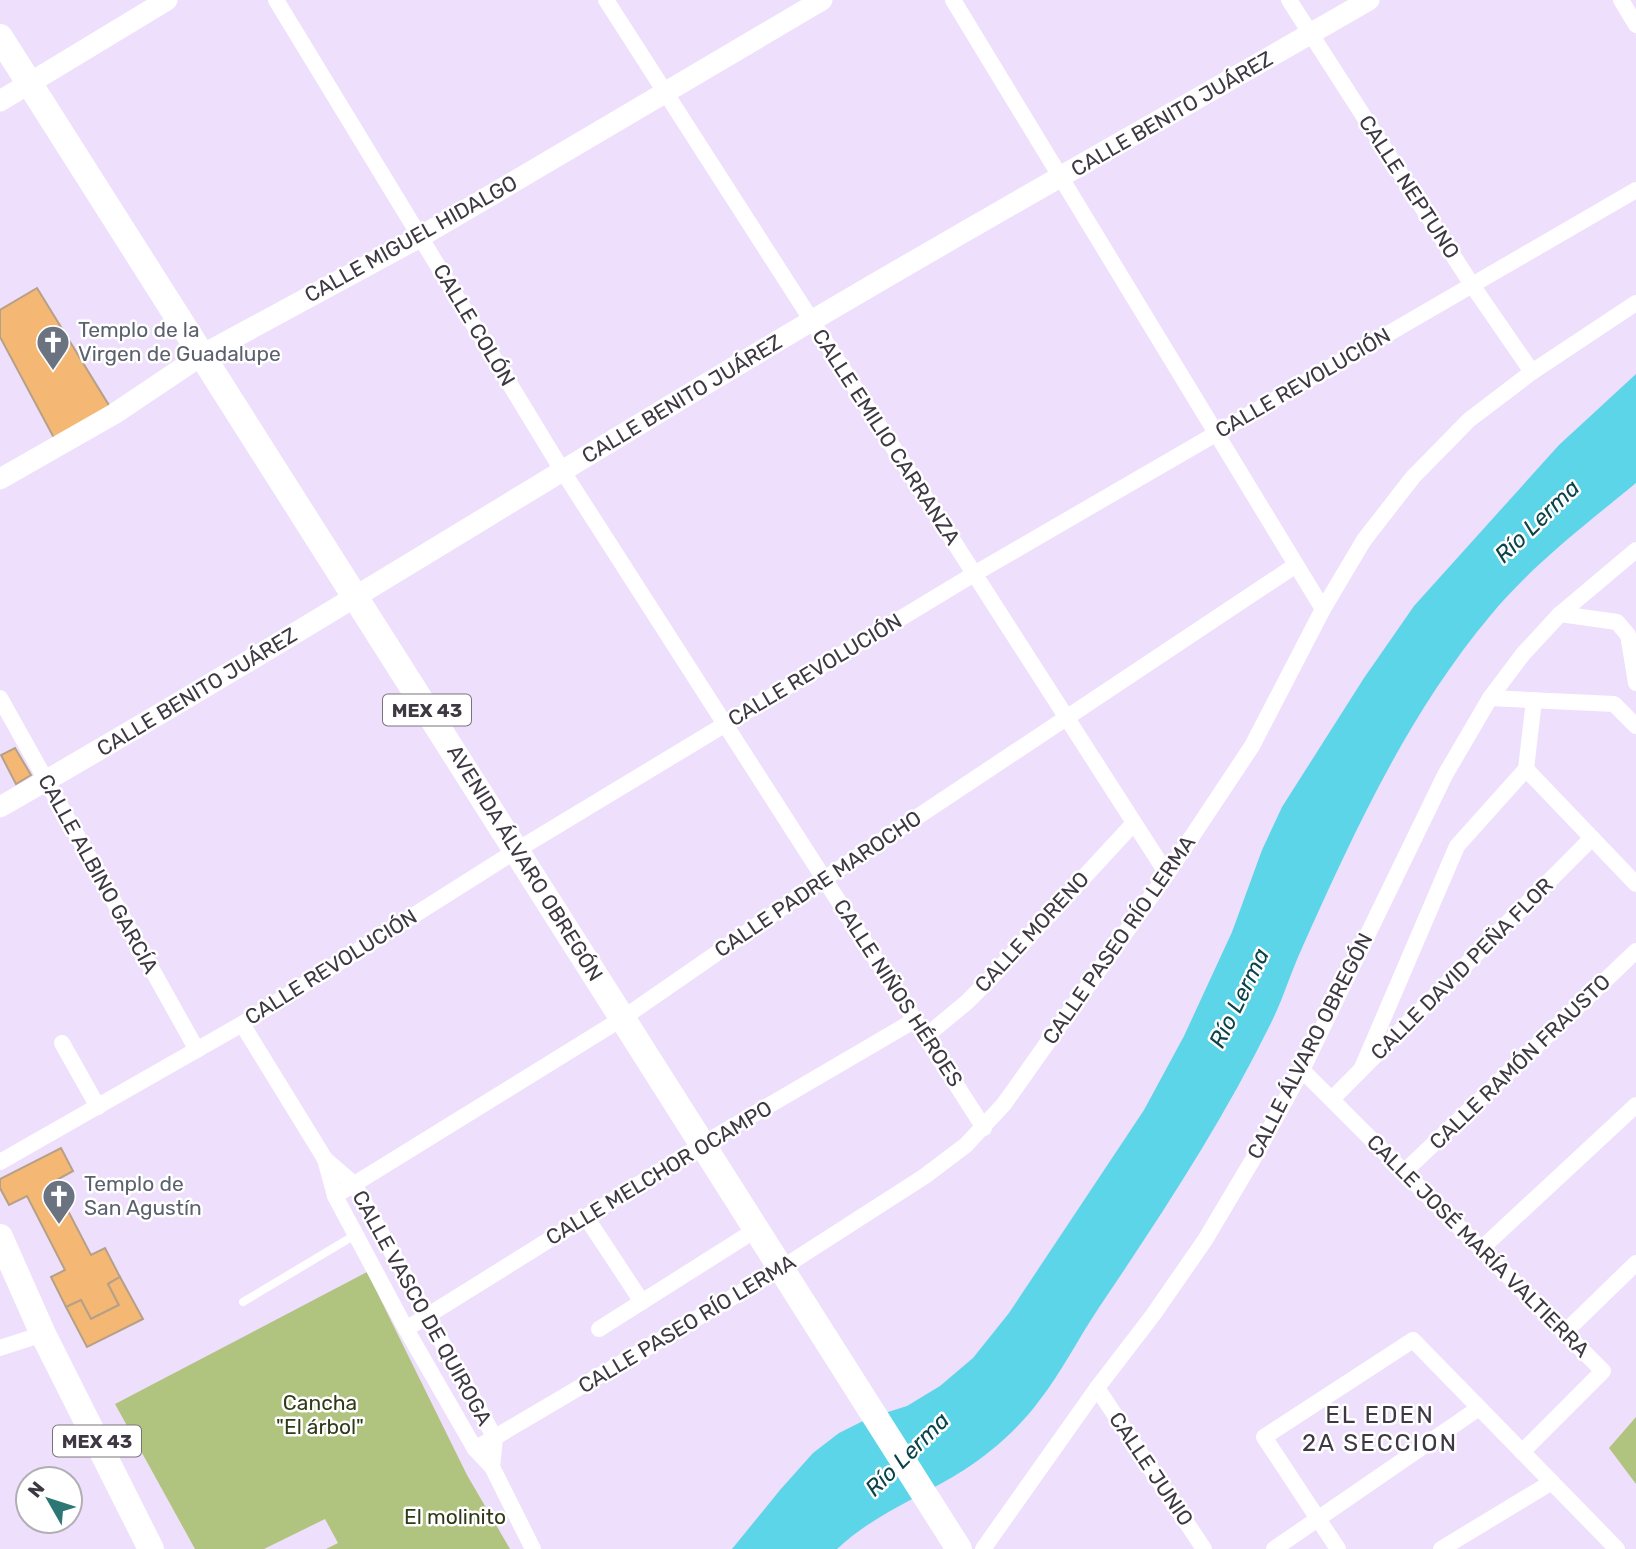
<svg xmlns="http://www.w3.org/2000/svg" width="1636" height="1549" viewBox="0 0 1636 1549" font-family="Rubik,sans-serif">
<style>
.green{fill:#b0c47f}
.water{fill:#5cd5e8}
.building{fill:#f4b874;stroke:#b6a088;stroke-width:2}
.lines{fill:none;stroke-linecap:round;stroke-linejoin:round}
.service{stroke:#fff;stroke-width:8}
.minor{stroke:#fff;stroke-width:16}
.tertiary{stroke:#fff;stroke-width:21}
.primary{stroke:#fff;stroke-width:26}
.labels{text-anchor:middle;stroke-width:5;stroke-linejoin:round;paint-order:stroke}
.shield{fill:#fff;stroke:#78747b;stroke-width:2}
.shield-label{font-size:19px;font-weight:bold;fill:#3e3843}
.street-label{font-size:21px;fill:#3e3843;stroke:#fff}
.worship-label{font-size:21px;fill:#5b616d;stroke:#fff;text-anchor:start}
.park-label{font-size:21px;fill:#313a17;stroke:#fff}
.water-label{font-size:23px;font-style:italic;fill:#0b434b;stroke:#fff}
.quarter-label{font-size:24px;letter-spacing:2px;fill:#3e3843;stroke:#fff}
</style>
<rect width="100%" height="100%" fill="#eedffc"/>
<g class="green">
<polygon points="367,1272 467,1475 510,1549 326,1549 338,1543 325,1519 264,1549 195,1549 115,1404"/>
<polygon points="1636,1417 1636,1484 1609,1448"/>
</g>
<path class="water" d="M1636,374V483C1585,525 1532,565 1490,616C1408,714 1354,832 1302,948C1291,972 1283,999 1271,1023C1222,1123 1160,1217 1098,1309C1078,1339 1061,1373 1039,1401C1019,1428 992,1452 964,1470C921,1497 874,1514 837,1549H732L780,1490L813,1453L839,1433L869,1418L907,1406L940,1386L973,1358L1009,1313L1144,1110L1184,1036L1232,932L1262,850L1282,807L1364,678L1414,606L1559,445Z"/>
<g class="building">
<polygon points="37,288 110,407 54,438 0,337 0,310"/>
<polygon points="15,748 31,775 16,784 1,755"/>
<polygon points="61,1148 73,1171 53,1182 91,1255 105,1248 120,1277 108,1284 119,1305 91,1319 81,1300 66,1307 51,1277 65,1270 27,1196 9,1205 0,1188 0,1179"/>
<polygon points="120,1277 143,1319 87,1347 66,1307 81,1300 91,1319 119,1305 108,1284"/>
</g>
<g class="lines">
<polyline class="service" points="243,1302 355,1235"/>
<g class="minor">
<polyline points="276,0 562,470 984,1128"/>
<polyline points="606,0 1167,874"/>
<polyline points="953,0 1323,609"/>
<polyline points="1289,0 1472,285 1532,372"/>
<polyline points="1621,0 1636,25"/>
<polyline points="1560,614 1617,622 1628,635 1636,683"/>
<polyline points="0,698 197,1050"/>
<polyline points="1490,698 1614,704 1636,726"/>
<polyline points="1526,769 1636,884"/>
<polyline points="242,1024 325,1159 335,1196 406,1329 475,1449 492,1467 533,1549"/>
<polyline points="926,1036 967,1002 987,982 1134,823"/>
<polyline points="62,1043 98,1107"/>
<polyline points="1362,1068 1457,846 1526,769 1534,700"/>
<polyline points="1302,1070 1603,1371 1522,1452"/>
<polyline points="1332,1099 1592,838"/>
<polyline points="325,1159 354,1184 495,1438 492,1467"/>
<polyline points="0,1162 242,1024 517,850 974,574 1636,190"/>
<polyline points="1404,1172 1636,951"/>
<polyline points="335,1196 623,1018 824,879 1296,565"/>
<polyline points="586,1217 642,1302"/>
<polyline points="1481,1249 1636,1105"/>
<polyline points="406,1329 703,1144 915,1020"/>
<polyline points="599,1329 757,1229"/>
<polyline points="1564,1333 1636,1263"/>
<polyline points="0,1348 43,1334"/>
<polyline points="1097,1388 1204,1549"/>
<polyline points="475,1449 782,1268 925,1176 966,1145 1004,1104 1167,874 1252,746 1323,609 1364,540 1413,477 1469,420 1532,372 1636,303"/>
<polyline points="983,1549 1097,1388 1153,1315 1205,1240 1252,1161 1302,1070 1445,775 1490,698 1523,654 1560,614 1636,550"/>
<polyline points="1274,1549 1479,1408"/>
<polyline points="1338,1549 1264,1437 1413,1340 1617,1549"/>
<polyline points="1441,1549 1552,1482"/>
</g>
<g class="tertiary">
<polyline points="0,101 167,0"/>
<polyline points="0,479 114,414 202,355 420,237 822,0"/>
<path d="M0,807C273,651 538,483 808,323C994,213 1182,108 1369,0"/>
</g>
<g class="primary">
<polyline points="0,37 959,1549"/>
<polyline points="0,1237 43,1334 151,1549"/>
</g>
</g>
<defs>
<symbol id="church-pin" viewBox="-11 -11 22 30"><path d="M0 17L-7.5 6A9.5 9.5 0 1 1 7.5 6Z" fill="#6b7280" stroke="#fff"/><path d="M-1.2-6h2.4v3.5h3.3v2.4h-3.3V6h-2.4V-.1h-3.3v-2.4h3.3Z" fill="#fff"/></symbol>
</defs>
<g fill-rule="evenodd">
<use href="#church-pin" x="34" y="323" width="38" height="52"/>
<use href="#church-pin" x="40" y="1177" width="38" height="52"/>
</g>
<g class="labels">
<g class="shield">
<rect x="383" y="694.5" width="88" height="31" rx="5"/>
<rect x="53" y="1425.5" width="88" height="31" rx="5"/>
</g>
<g class="shield-label">
<text x="427" y="717">MEX 43</text>
<text x="97" y="1448">MEX 43</text>
</g>
<g class="street-label">
<text transform="translate(1172 114) rotate(-30)" y="7">CALLE BENITO JUÁREZ</text>
<text transform="translate(1409 187) rotate(57)" y="7">CALLE NEPTUNO</text>
<text transform="translate(411 239) rotate(-29)" y="7">CALLE MIGUEL HIDALGO</text>
<text transform="translate(474 325) rotate(59)" y="7">CALLE COLÓN</text>
<text transform="translate(1303 383) rotate(-30)" y="7">CALLE REVOLUCIÓN</text>
<text transform="translate(682 399) rotate(-31)" y="7">CALLE BENITO JUÁREZ</text>
<text transform="translate(886 437) rotate(57)" y="7">CALLE EMILIO CARRANZA</text>
<text transform="translate(815 670) rotate(-31)" y="7">CALLE REVOLUCIÓN</text>
<text transform="translate(197 692) rotate(-31)" y="7">CALLE BENITO JUÁREZ</text>
<text transform="translate(525 863) rotate(58)" y="7">AVENIDA ÁLVARO OBREGÓN</text>
<text transform="translate(98 874) rotate(61)" y="7">CALLE ALBINO GARCÍA</text>
<text transform="translate(818 884) rotate(-34)" y="7">CALLE PADRE MAROCHO</text>
<text transform="translate(1032 932) rotate(-47)" y="7">CALLE MORENO</text>
<text transform="translate(1119 940) rotate(-55)" y="7">CALLE PASEO RÍO LERMA</text>
<text transform="translate(331 967) rotate(-32)" y="7">CALLE REVOLUCIÓN</text>
<text transform="translate(1462 969) rotate(-45)" y="7">CALLE DAVID PEÑA FLOR</text>
<text transform="translate(898 993) rotate(57)" y="7">CALLE NIÑOS HÉROES</text>
<text transform="translate(1310 1046) rotate(-63)" y="7">CALLE ÁLVARO OBREGÓN</text>
<text transform="translate(1520 1062) rotate(-44)" y="7">CALLE RAMÓN FRAUSTO</text>
<text transform="translate(659 1173) rotate(-31)" y="7">CALLE MELCHOR OCAMPO</text>
<text transform="translate(1478 1246) rotate(45)" y="7">CALLE JOSÉ MARÍA VALTIERRA</text>
<text transform="translate(422 1308) rotate(61)" y="7">CALLE VASCO DE QUIROGA</text>
<text transform="translate(687 1324) rotate(-31)" y="7">CALLE PASEO RÍO LERMA</text>
<text transform="translate(1151 1469) rotate(56)" y="7">CALLE JUNIO</text>
</g>
<g class="worship-label">
<text x="78" y="337">Templo de la<tspan x="78" dy="24">Virgen de Guadalupe</tspan></text>
<text x="84" y="1191">Templo de<tspan x="84" dy="24">San Agustín</tspan></text>
</g>
<g class="park-label">
<text x="320" y="1410">Cancha<tspan x="320" dy="24">"El árbol"</tspan></text>
<text x="455" y="1524">El molinito</text>
</g>
<g class="water-label">
<text transform="translate(1537 521) rotate(-44)" y="8">Río Lerma</text>
<text transform="translate(1239 998) rotate(-64)" y="8">Río Lerma</text>
<text transform="translate(907 1454) rotate(-45)" y="8">Río Lerma</text>
</g>
<g class="quarter-label">
<text x="1380" y="1423">EL EDEN<tspan x="1380" dy="28">2A SECCION</tspan></text>
</g>
</g>
<g transform="translate(49 1500) rotate(309)"><circle r="33" fill="#ffffff" stroke="#b2afb4" stroke-width="2"/>
<path d="M0-5L12 26L0 18L-12 26Z" fill="#2c7676"/>
<text y="-10" font-size="19" font-weight="bold" text-anchor="middle" fill="#3e3843">N</text>
</g>
</svg>
